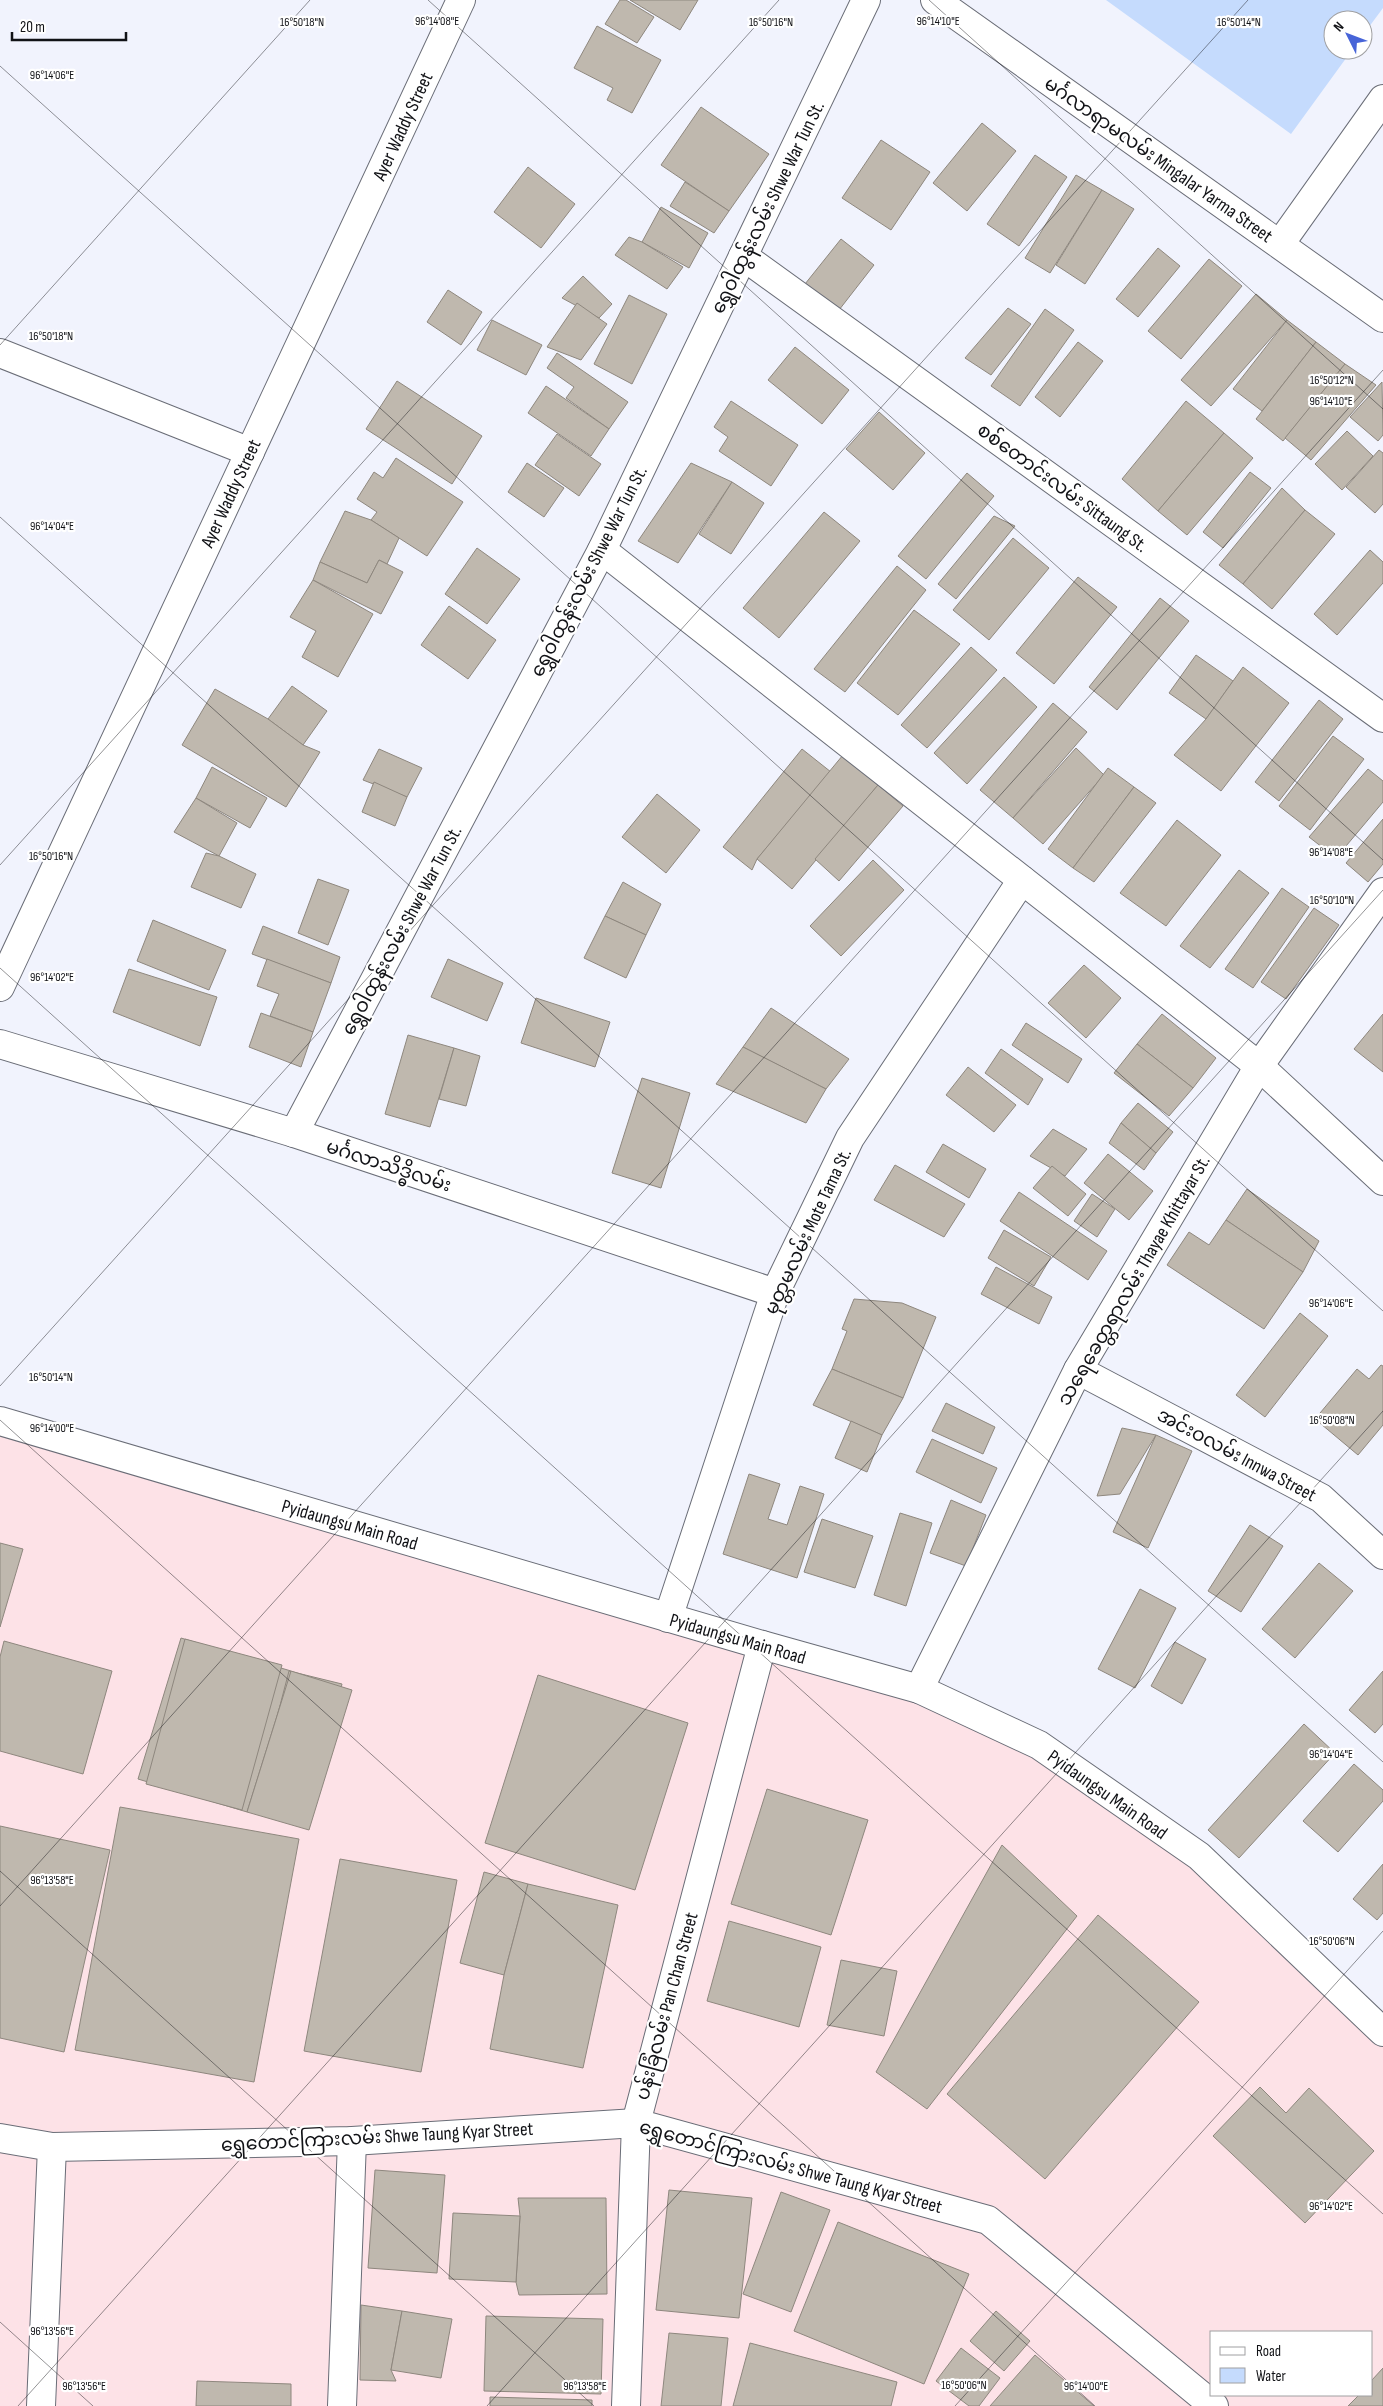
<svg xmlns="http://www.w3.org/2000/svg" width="1383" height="2406" viewBox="0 0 1383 2406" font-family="'Sofia Sans Condensed','Noto Sans Myanmar',sans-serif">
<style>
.industrial{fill:#fde2e7;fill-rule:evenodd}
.water{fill:#c5dbfd}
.building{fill:#bfb8ae;stroke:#8e877e}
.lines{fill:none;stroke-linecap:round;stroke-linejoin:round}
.street-casing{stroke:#6a6d77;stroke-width:30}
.secondary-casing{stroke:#6a6d77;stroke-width:30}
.street{stroke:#fff;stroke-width:28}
.secondary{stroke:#fff;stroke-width:28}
.ticks{fill:none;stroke:#111216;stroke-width:1;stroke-opacity:0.45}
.labels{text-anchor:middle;stroke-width:4.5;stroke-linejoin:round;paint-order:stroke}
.street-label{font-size:19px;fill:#111216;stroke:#fff}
.ticks-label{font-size:12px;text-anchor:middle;fill:#111216;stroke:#fff;stroke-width:4.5;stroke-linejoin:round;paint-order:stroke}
</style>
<rect width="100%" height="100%" fill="#f1f3fd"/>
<path class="industrial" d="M0,1421L919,1689L1199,1856L1383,2032V2406H0ZM1212,2332H1372V2395H1212Z"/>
<polygon class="water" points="1106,0 1383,0 1383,8 1363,35 1363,20 1333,20 1333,50 1352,50 1291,134"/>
<g class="building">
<polygon points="620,0 626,0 654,17 637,43 605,24"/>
<polygon points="630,0 698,0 680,30"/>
<polygon points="597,26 661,60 632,113 607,100 613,88 574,68"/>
<polygon points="701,107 769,154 729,211 661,165"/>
<polygon points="982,123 1016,151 967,211 933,183"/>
<polygon points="881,140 930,172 891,230 842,198"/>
<polygon points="1035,155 1067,177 1019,246 987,224"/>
<polygon points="528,167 575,204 541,248 494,212"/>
<polygon points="1076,175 1102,190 1050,273 1025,258"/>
<polygon points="685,182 729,211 714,233 670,206"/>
<polygon points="1102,190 1134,209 1085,284 1056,265"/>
<polygon points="661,207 708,233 689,268 642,242"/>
<polygon points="629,237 642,242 683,267 667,289 615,255"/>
<polygon points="841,239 874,265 839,310 805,284"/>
<polygon points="1158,248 1180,266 1138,317 1116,299"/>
<polygon points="1209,259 1242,286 1181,359 1148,331"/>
<polygon points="583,276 612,304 599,318 562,298"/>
<polygon points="448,290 482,312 461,345 427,322"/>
<polygon points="1256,294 1287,320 1211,406 1181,380"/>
<polygon points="629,295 667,314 632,384 594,364"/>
<polygon points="577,303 607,324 581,360 547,347"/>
<polygon points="1008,308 1031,324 991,375 965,358"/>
<polygon points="1045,309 1074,330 1020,406 991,386"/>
<polygon points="492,320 542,345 526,375 477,350"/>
<polygon points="1287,320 1316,342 1262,411 1233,389"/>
<polygon points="1078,342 1103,361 1060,417 1035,397"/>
<polygon points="1316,342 1345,364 1283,441 1256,419"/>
<polygon points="795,347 849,390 822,424 768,380"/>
<polygon points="557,353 628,402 609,429 566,398 574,387 547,368"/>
<polygon points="1345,364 1376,385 1311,460 1285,438"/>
<polygon points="397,381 482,436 452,484 366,429"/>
<polygon points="1382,382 1383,435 1378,441 1350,417"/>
<polygon points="546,386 609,429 591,456 528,413"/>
<polygon points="731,401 798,445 771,486 719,451 728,437 714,427"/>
<polygon points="1186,401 1224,433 1158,511 1122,479"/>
<polygon points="879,412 925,453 893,490 846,449"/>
<polygon points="1347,431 1373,456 1342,490 1315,464"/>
<polygon points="1224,433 1253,458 1187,535 1158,511"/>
<polygon points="557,434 601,464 579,496 535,465"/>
<polygon points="1379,450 1383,453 1383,504 1375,513 1346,487"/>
<polygon points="396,458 463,502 427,556 371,520 377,512 357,499 374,472 383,478"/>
<polygon points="527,463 564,488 544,517 508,492"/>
<polygon points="691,463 732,482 678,563 638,541"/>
<polygon points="1250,472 1271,488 1223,548 1203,532"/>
<polygon points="967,473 994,496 926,579 898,556"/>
<polygon points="732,482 764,503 731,554 699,534"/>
<polygon points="1282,488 1305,510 1243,584 1219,565"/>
<polygon points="1305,510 1335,534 1272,609 1243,584"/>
<polygon points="345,511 371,520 399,538 387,564 379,560 367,583 320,562"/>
<polygon points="824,512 860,541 779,638 743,608"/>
<polygon points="994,516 1015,526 956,599 938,584"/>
<polygon points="1013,538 1049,568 989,640 953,610"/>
<polygon points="477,548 520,579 487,624 445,594"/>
<polygon points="1370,550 1383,562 1383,583 1337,635 1314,614"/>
<polygon points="379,560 403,572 381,614 313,580 320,562 367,583"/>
<polygon points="897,566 926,590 845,692 814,669"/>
<polygon points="1078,577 1117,607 1054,684 1016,653"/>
<polygon points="313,580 373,614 338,677 302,657 316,631 290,617"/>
<polygon points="1160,598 1189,621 1117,710 1089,687"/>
<polygon points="449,606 496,640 468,679 421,645"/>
<polygon points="914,610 960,644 898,715 857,683"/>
<polygon points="971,647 997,670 927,748 901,725"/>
<polygon points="1196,655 1233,681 1206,719 1169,693"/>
<polygon points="1243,667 1289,703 1221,791 1174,755 1206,719"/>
<polygon points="1004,677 1037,707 967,784 934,753"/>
<polygon points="292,686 327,711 303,745 268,719"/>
<polygon points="215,689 268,719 303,745 320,752 286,807 182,745"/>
<polygon points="1319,700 1343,719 1279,801 1255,782"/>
<polygon points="1053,703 1087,732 1013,818 980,790"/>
<polygon points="1333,736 1364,759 1310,830 1279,806"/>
<polygon points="1076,748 1104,775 1043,844 1013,818"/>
<polygon points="379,749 422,768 407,797 363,780"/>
<polygon points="802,749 831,772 757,859 752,870 723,847"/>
<polygon points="843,755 878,785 792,889 757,859"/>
<polygon points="212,767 267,798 250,828 196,798"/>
<polygon points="1108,768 1134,787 1073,868 1048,849"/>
<polygon points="1368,769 1383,781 1383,802 1336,858 1309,837"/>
<polygon points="374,782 407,797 395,826 362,812"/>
<polygon points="878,785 903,806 839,881 815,859"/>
<polygon points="1134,787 1156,803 1094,882 1073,868"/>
<polygon points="657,794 700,830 666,873 622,837"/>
<polygon points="196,798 237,823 219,856 174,832"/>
<polygon points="1383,819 1383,864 1368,882 1346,863"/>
<polygon points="1177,820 1221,855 1166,926 1120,893"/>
<polygon points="206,853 219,856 256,874 241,908 191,887"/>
<polygon points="873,860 904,890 841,956 810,926"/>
<polygon points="1239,870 1269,893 1210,968 1180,946"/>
<polygon points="318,879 349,890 328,945 298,933"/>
<polygon points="623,882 661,904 646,935 605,916"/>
<polygon points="1282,888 1309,907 1253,988 1225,969"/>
<polygon points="1314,908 1339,925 1286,999 1261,982"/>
<polygon points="605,916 646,935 626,978 584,958"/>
<polygon points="153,920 226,950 209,990 137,961"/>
<polygon points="263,926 340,957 331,983 252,954"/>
<polygon points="267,959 331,983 313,1032 270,1016 279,994 257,986"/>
<polygon points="448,959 503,983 487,1021 431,997"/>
<polygon points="1084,965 1121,998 1086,1038 1048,1003"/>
<polygon points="129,969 217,997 200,1046 113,1012"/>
<polygon points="536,998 610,1022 595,1067 521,1043"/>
<polygon points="771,1008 849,1059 826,1089 743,1047"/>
<polygon points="261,1013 313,1032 301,1067 249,1047"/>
<polygon points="1162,1014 1216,1058 1193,1088 1137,1044"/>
<polygon points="1383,1014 1383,1072 1354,1049"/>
<polygon points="1026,1023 1082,1059 1068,1083 1012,1045"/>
<polygon points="408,1035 454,1048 430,1127 385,1114"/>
<polygon points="1137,1044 1193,1088 1169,1116 1114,1073"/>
<polygon points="743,1047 826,1089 806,1123 716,1084"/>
<polygon points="454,1048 480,1056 466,1106 439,1099"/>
<polygon points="1001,1049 1043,1079 1028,1105 985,1073"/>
<polygon points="968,1067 1016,1105 994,1132 946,1095"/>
<polygon points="642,1078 690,1093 661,1188 612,1173"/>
<polygon points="1138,1103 1173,1132 1156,1153 1121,1123"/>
<polygon points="1121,1123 1156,1153 1144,1170 1109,1143"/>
<polygon points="1053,1129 1087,1149 1065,1176 1030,1156"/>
<polygon points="943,1144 986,1169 969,1198 926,1172"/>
<polygon points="1108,1154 1153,1191 1129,1220 1084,1183"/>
<polygon points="895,1165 965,1204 944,1237 874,1200"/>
<polygon points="1052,1166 1086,1194 1068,1216 1033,1188"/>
<polygon points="1247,1189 1319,1241 1303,1272 1226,1220"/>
<polygon points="1019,1192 1107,1251 1088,1280 1000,1221"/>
<polygon points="1092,1194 1115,1209 1097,1237 1074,1221"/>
<polygon points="1226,1220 1303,1272 1264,1329 1167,1265 1189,1232 1209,1245"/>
<polygon points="1004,1230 1051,1257 1034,1286 988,1258"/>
<polygon points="996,1267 1052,1297 1039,1324 981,1294"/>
<polygon points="854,1299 902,1303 936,1317 903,1398 832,1369 847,1331 842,1329"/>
<polygon points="1300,1313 1328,1336 1265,1417 1236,1395"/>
<polygon points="1381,1365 1383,1366 1383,1425 1358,1455 1315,1419 1357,1369 1369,1379"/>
<polygon points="832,1369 903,1398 882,1435 813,1405"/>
<polygon points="946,1403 995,1427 983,1454 932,1431"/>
<polygon points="851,1421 882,1435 867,1472 835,1458"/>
<polygon points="1122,1428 1156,1435 1120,1494 1097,1496"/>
<polygon points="1156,1435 1192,1451 1148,1548 1113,1532"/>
<polygon points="932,1439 997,1468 981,1503 916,1472"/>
<polygon points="749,1474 780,1484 768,1519 787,1525 800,1486 824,1494 797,1578 723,1554"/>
<polygon points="951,1500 986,1515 966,1566 930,1553"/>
<polygon points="900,1513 932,1523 906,1606 874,1595"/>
<polygon points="822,1519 873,1536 855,1588 804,1572"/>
<polygon points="1250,1525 1283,1546 1241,1612 1208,1591"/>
<polygon points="0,1543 23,1549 0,1627"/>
<polygon points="1319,1563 1353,1591 1295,1658 1262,1629"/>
<polygon points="1140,1589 1176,1608 1135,1688 1098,1669"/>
<polygon points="181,1638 291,1671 247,1812 138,1779"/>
<polygon points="185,1639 282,1665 242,1810 146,1784"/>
<polygon points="4,1641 112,1671 83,1774 0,1751 0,1657"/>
<polygon points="1175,1642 1206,1659 1182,1704 1151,1686"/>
<polygon points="289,1671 342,1684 307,1822 253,1809"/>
<polygon points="291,1671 352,1690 309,1830 247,1812"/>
<polygon points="1383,1671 1383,1724 1375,1733 1349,1710"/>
<polygon points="538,1675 688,1723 635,1890 485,1843"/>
<polygon points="1304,1724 1335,1753 1239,1858 1208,1830"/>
<polygon points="1354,1764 1383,1790 1383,1801 1338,1852 1303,1821"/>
<polygon points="767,1789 868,1820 831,1935 731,1904"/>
<polygon points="120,1807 299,1839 254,2082 75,2050"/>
<polygon points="0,1826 110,1850 64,2052 0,2038"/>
<polygon points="1002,1845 1077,1916 927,2109 876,2072"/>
<polygon points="340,1859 457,1880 421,2072 304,2051"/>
<polygon points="1383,1864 1383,1913 1377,1920 1353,1899"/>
<polygon points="484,1872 528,1884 504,1975 460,1963"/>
<polygon points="528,1884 618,1905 583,2068 490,2049 504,1975"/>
<polygon points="1098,1915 1199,2002 1045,2179 947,2094"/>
<polygon points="729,1921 821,1947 799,2027 707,2001"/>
<polygon points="841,1960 897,1971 884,2036 827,2025"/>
<polygon points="1260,2087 1286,2113 1309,2088 1374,2151 1305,2223 1213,2136"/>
<polygon points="375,2170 445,2175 437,2273 368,2268"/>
<polygon points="669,2190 752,2198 739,2318 656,2310"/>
<polygon points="781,2192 830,2210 791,2312 743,2294"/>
<polygon points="518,2198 606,2198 607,2294 519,2295 516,2282 520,2216"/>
<polygon points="453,2213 520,2216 516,2282 449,2279"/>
<polygon points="838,2222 969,2274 924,2384 794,2331"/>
<polygon points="361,2305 402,2311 391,2370 396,2381 360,2380"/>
<polygon points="402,2311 452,2319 441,2378 391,2370"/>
<polygon points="996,2311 1030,2341 1004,2371 970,2341"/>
<polygon points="486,2316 603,2319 601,2394 484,2391"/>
<polygon points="669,2333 728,2338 721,2406 661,2406"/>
<polygon points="750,2343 897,2382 891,2406 733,2406"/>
<polygon points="961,2348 1000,2378 979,2406 969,2406 936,2381"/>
<polygon points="1035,2355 1094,2406 990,2406"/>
<polygon points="1383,2368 1383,2406 1348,2406 1359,2395 1372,2395 1372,2380"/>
<polygon points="197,2381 291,2384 291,2406 196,2406"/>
<polygon points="490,2397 592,2400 592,2406 490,2406"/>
</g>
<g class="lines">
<defs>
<g id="street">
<polyline points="935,0 1383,318"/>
<polyline points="1280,244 1383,99"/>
<polyline points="743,256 1383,718"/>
<polyline points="0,353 250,452"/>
<polyline points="602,550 1259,1066 1383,1181"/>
<polyline points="0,1044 294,1133 775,1293"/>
<polyline points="294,1133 602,550 866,0"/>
<polyline points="1078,1370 1321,1498 1383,1555"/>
<polyline points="668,1618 775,1293 850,1138 1022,880"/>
<polyline points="919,1689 1078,1370 1259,1066 1383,892"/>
<polyline points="0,2138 52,2147 352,2141 636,2123 988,2220 1214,2406"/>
<polyline points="41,2406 52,2147"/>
<polyline points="342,2406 352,2141"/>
<polyline points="626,2406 636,2123 762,1645"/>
</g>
<g id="secondary">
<polyline points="0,987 461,0"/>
<polyline points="0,1421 762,1645 919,1689 1039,1745 1199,1856 1383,2032"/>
</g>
</defs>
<use href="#street" class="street-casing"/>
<use href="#secondary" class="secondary-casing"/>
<use href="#street" class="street"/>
<use href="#secondary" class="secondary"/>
</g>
<path class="ticks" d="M428,0L1383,860M929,0L1383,409M0,66L1383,1311M0,345L310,0M0,517L1383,1762M0,865L779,0M0,968L1383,2214M0,1386L1248,0M0,1420L1095,2406M0,1871L594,2406M0,1906L1383,370M0,2322L93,2406M18,2406L1383,890M487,2406L1383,1411M955,2406L1383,1931"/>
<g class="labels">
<g class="street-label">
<text transform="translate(402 126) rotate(-65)" y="7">Ayer Waddy Street</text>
<text transform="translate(1159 159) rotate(35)" y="7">မင်္ဂလာရာမလမ်း Mingalar Yarma Street</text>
<text transform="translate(767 207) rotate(-64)" y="7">ရွှေဝါထွန်းလမ်း Shwe War Tun St.</text>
<text transform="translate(1063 487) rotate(36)" y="7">စစ်တောင်းလမ်း Sittaung St.</text>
<text transform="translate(230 493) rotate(-65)" y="7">Ayer Waddy Street</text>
<text transform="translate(588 571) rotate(-63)" y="7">ရွှေဝါထွန်းလမ်း Shwe War Tun St.</text>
<text transform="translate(401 930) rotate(-62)" y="7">ရွှေဝါထွန်းလမ်း Shwe War Tun St.</text>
<text transform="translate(389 1165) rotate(18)" y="7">မင်္ဂလာသိဒ္ဓိလမ်း</text>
<text transform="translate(807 1231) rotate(-65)" y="7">မုတ္တမလမ်း Mote Tama St.</text>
<text transform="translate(1133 1280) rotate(-60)" y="7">သရေခေတ္တရာလမ်း Thayae Khittayar St.</text>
<text transform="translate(1237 1454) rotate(28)" y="7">အင်းဝလမ်း Innwa Street</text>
<text transform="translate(350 1524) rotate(16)" y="7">Pyidaungsu Main Road</text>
<text transform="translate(738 1638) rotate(16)" y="7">Pyidaungsu Main Road</text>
<text transform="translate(1108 1794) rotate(35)" y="7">Pyidaungsu Main Road</text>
<text transform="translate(666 2006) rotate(-75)" y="7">ပန်းခြံလမ်း Pan Chan Street</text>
<text transform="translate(377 2136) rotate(-3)" y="7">ရွှေတောင်ကြားလမ်း Shwe Taung Kyar Street</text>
<text transform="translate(791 2166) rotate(15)" y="7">ရွှေတောင်ကြားလမ်း Shwe Taung Kyar Street</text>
</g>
</g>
<g class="ticks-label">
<text x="437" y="25">96°14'08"E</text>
<text x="938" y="25">96°14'10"E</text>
<text x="302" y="26">16°50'18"N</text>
<text x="771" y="26">16°50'16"N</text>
<text x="1239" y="26">16°50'14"N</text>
<text x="52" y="79">96°14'06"E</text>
<text x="51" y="340">16°50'18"N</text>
<text x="1332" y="384">16°50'12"N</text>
<text x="1331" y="405">96°14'10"E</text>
<text x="52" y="530">96°14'04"E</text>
<text x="1331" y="856">96°14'08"E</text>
<text x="51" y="860">16°50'16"N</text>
<text x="1332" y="904">16°50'10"N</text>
<text x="52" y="981">96°14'02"E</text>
<text x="1331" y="1307">96°14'06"E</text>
<text x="51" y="1381">16°50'14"N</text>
<text x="1332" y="1424">16°50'08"N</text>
<text x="52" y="1432">96°14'00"E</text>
<text x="1331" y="1758">96°14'04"E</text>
<text x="52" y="1884">96°13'58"E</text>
<text x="1332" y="1945">16°50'06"N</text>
<text x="1331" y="2210">96°14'02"E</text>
<text x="52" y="2335">96°13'56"E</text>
<text x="964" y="2389">16°50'06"N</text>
<text x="84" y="2390">96°13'56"E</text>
<text x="585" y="2390">96°13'58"E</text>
<text x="1086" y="2390">96°14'00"E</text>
</g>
<rect x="1210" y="2331" width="162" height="65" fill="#ffffff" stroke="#a0a0a2"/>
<rect x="1220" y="2347" width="25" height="8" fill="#ffffff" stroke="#a0a0a2"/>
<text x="1256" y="2356" font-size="15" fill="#111216">Road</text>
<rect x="1220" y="2368" width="25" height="15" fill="#c5dbfd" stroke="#a0a0a2"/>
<text x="1256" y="2381" font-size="15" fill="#111216">Water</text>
<g transform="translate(1348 35) rotate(312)"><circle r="24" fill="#ffffff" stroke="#a0a0a2"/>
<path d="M0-4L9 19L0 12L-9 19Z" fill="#4764d8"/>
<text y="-8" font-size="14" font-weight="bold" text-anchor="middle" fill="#111216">N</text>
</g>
<path d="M12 32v8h114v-8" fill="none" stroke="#111216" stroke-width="2.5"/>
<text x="20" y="32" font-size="15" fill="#111216" stroke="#ffffff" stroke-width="4" paint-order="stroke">20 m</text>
</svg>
